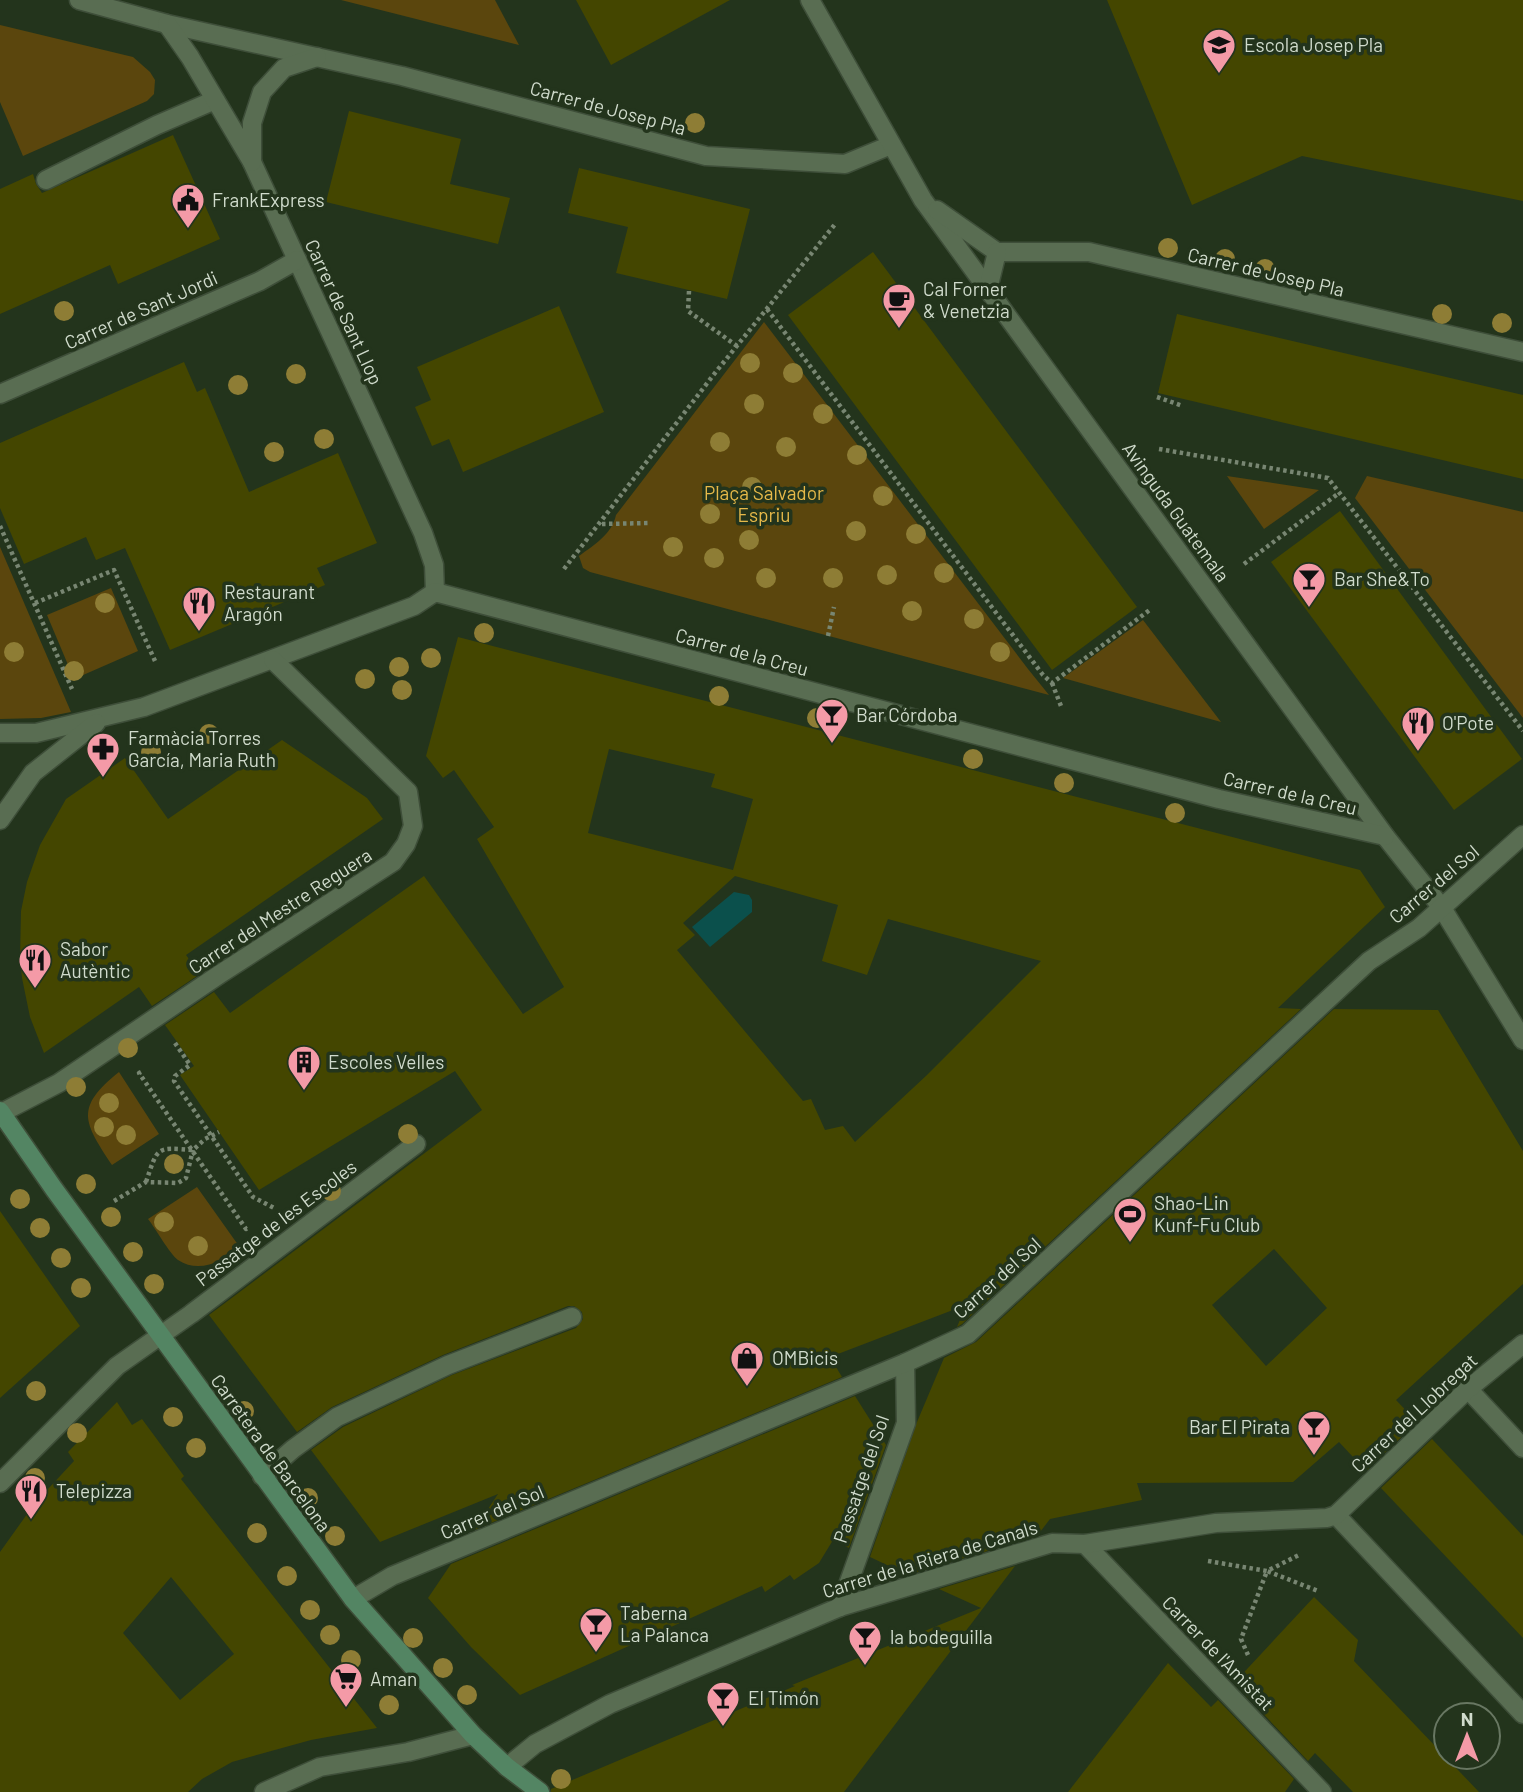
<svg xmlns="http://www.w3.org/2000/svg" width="1523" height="1792" viewBox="0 0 1523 1792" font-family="Barlow,sans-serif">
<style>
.green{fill:#5b460d}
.water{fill:#0b504c}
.building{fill:#444600;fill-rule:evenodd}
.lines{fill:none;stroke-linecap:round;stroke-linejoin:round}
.service-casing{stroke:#3e4e39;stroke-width:21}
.pedestrian-casing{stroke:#3e4e39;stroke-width:21}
.minor-casing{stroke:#3e4e39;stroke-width:21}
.secondary-casing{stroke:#3e4e39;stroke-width:21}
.path{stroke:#788672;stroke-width:4.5;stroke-dasharray:3.5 3.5;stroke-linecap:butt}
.service{stroke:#596d52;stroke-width:18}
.pedestrian{stroke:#596d52;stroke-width:18}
.minor{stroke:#596d52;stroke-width:18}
.secondary{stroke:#538563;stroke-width:18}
.tree{fill:#8e7d35}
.labels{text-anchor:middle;stroke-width:7;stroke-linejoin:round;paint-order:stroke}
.poi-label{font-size:19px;fill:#d0dbcc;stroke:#23341c;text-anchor:start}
.street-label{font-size:19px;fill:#d0dbcc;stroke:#23341c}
.park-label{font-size:19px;fill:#e6b949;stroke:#23341c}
</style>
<rect width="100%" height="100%" fill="#23341c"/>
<g class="green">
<polygon points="341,0 495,0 519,45"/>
<polygon points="0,25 133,57 150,72 155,80 154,94 147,101 23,156 0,102"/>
<path d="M764,322L1028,669L1049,695L590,572L583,568L579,556C594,545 612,534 616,515Z"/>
<polygon points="1227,476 1319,490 1264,529"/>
<polygon points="1367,476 1523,512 1523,718 1355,498"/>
<polygon points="0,547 71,712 41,718 0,719"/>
<polygon points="111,588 138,651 74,679 47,615"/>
<polygon points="1143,620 1221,722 1063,678"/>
<path d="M119,1072L159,1134L112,1165C84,1122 74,1108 119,1072Z"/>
<path d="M197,1187L241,1249C223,1261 199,1274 178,1260C169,1253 156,1229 148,1219Z"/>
</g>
<polygon class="water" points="734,892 749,895 752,900 752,912 710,947 692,927"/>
<g class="building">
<polygon points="576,0 730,0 611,65"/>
<polygon points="1107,0 1523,0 1523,201 1302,156 1192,205"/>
<polygon points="349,111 461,139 450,184 510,198 498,244 326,202"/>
<polygon points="173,135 220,239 118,284 110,265 0,314 0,189 33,174 36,184 42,193"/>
<polygon points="579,168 750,209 727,299 616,273 628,227 568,213"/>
<polygon points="873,252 1137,607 1052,670 788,315"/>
<polygon points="559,306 604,412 463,472 449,439 432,446 415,407 431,400 417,367"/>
<polygon points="1177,314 1523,395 1523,479 1158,393"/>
<polygon points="184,362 197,392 205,388 249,492 338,453 377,543 317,568 325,585 170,650 125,548 96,560 86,537 24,564 0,508 0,443"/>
<polygon points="1340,511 1522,759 1454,810 1271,562"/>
<path d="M458,637L1360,870L1385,907L1278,1008L1301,1009L962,1324L957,1327L966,1305L830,1357L842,1377L474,1530L498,1494L380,1542L311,1450L343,1427L452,1375L576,1328L583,1319L582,1312L574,1306H568L443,1355L332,1407L297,1432L209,1315L482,1110L455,1071L259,1190L180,1075L194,1066L165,1025L214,992L230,1013L424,876L523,1014L564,987L477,839L494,827L454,770L443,778L426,756ZM609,749L715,774L711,787L753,799L733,870L588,833ZM735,876L838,905L822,961L867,975L888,919L1041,961L927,1075L855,1142L843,1126L825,1130L811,1099L803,1101L677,950L695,935L683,923Z"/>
<polygon points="282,740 367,798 383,819 186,955 200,974 152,1006 139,987 44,1053 30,1017 22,978 20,959 21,911 27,882 40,845 66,799 125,758 168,819"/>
<path d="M1334,1009L1438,1010L1523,1151V1284L1396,1400L1417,1422L1366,1471L1339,1442L1293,1482L1137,1483L1142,1500L1050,1519L1037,1536L908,1575L870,1557L917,1422L944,1358L976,1342ZM1274,1249L1327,1308L1266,1366L1212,1305Z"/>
<polygon points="0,1211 80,1326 0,1398"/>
<polygon points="855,1396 886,1445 849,1548 833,1540 819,1563 794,1580 790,1575 765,1592 762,1586 520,1695 471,1647 428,1598 451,1564"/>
<path d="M117,1402L132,1425L142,1419L184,1476L181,1479L377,1728L311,1740L232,1762L202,1779L188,1792H0V1552L35,1503L74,1461L68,1452ZM171,1577L234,1654L180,1700L123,1633Z"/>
<polygon points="1432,1439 1523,1536 1523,1638 1381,1488"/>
<polygon points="1015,1566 844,1792 551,1792 551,1789 795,1686 792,1685 981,1608 939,1589"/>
<polygon points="1314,1597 1358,1640 1354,1661 1479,1792 1353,1792 1315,1753 1308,1761 1234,1683"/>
<polygon points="1168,1663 1211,1707 1218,1700 1294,1779 1285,1792 1068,1792"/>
</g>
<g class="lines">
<defs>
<polyline id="service" points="46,180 157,125 215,100"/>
<polyline id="pedestrian" points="840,1607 906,1423 905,1363"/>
<g id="minor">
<polyline points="79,0 167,24 402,76 706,156 845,164 891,145"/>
<polyline points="810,0 923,200 1385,836 1442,908 1523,1040"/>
<polyline points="167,24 190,57 252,162 423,533 434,565 435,592"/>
<polyline points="252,162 252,123 262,92 284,68 317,57"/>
<polyline points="937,210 997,252 1089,252 1523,352"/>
<polyline points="988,289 997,252"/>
<polyline points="0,394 260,281 297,260"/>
<polyline points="0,733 36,733 144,707 414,606 435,592 1219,799 1385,836"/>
<polyline points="0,820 33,773 96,723"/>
<polyline points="1,1113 59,1083 220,974 393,862 406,844 413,826 408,792 273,660"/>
<polyline points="1468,1389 1523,1448"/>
<polyline points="262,1476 293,1449 337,1417 448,1365 572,1317"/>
<polyline points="0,1483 117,1366 191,1314 416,1144"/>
<polyline points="1336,1515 1523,1714"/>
<polyline points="1085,1544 1322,1792"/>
<polyline points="353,1599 392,1576 905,1363 968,1334 1369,961 1419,928 1523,835"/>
<polyline points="507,1767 535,1744 610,1704 840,1607 1052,1543 1085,1544 1216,1523 1327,1518 1336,1515 1468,1389 1523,1344"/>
<polyline points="264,1792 320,1767 408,1752 473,1735"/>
</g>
<polyline id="secondary" points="0,1111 54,1189 353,1599 473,1735 507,1767 540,1792"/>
</defs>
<use href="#service" class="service-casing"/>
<use href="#pedestrian" class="pedestrian-casing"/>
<use href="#minor" class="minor-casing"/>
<use href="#secondary" class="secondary-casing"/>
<g class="path">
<polyline points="689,291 688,311 737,346"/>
<polyline points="767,309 1043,675 1052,683 1151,609"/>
<polyline points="1157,397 1183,406"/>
<polyline points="1159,449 1328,478 1523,731"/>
<polyline points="602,524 650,523"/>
<polyline points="0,526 72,689"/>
<polyline points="1244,564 1339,493"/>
<polyline points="564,569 715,373 836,223"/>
<polyline points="35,603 114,570 155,661"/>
<polyline points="828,636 834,607"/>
<polyline points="1052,683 1061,706"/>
<polyline points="175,1043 190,1065 175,1076 174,1081 253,1197 274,1208"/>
<polyline points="141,1072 139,1073 246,1229 248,1228"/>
<path d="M146,1182C158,1147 155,1147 193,1150L205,1139L219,1132"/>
<polyline points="114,1201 146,1182 178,1183 186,1178 193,1150"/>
<polyline points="1208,1561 1267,1571 1299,1555"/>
<polyline points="1248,1655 1241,1639 1267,1571 1318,1591"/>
</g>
<use href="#service" class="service"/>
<use href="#pedestrian" class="pedestrian"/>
<use href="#minor" class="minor"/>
<use href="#secondary" class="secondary"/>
</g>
<g class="tree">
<circle cx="695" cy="123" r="10"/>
<circle cx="1168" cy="248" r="10"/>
<circle cx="1225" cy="259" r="10"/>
<circle cx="1265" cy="269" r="10"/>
<circle cx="64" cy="311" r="10"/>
<circle cx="1442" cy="314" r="10"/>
<circle cx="1502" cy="323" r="10"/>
<circle cx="750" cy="363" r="10"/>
<circle cx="793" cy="373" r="10"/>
<circle cx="296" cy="374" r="10"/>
<circle cx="238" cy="385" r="10"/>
<circle cx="754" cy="404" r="10"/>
<circle cx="823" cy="414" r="10"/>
<circle cx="324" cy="439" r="10"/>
<circle cx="720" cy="442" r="10"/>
<circle cx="786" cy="447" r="10"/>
<circle cx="274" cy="452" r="10"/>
<circle cx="857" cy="455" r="10"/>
<circle cx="752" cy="487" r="10"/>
<circle cx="883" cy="496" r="10"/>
<circle cx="710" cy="514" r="10"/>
<circle cx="856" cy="531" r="10"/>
<circle cx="916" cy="534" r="10"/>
<circle cx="749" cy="540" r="10"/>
<circle cx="673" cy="547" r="10"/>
<circle cx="714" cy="558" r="10"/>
<circle cx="944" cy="573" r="10"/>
<circle cx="887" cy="575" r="10"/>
<circle cx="766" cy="578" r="10"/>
<circle cx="833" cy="578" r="10"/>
<circle cx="105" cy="603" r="10"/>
<circle cx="912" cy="611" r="10"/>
<circle cx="974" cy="619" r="10"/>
<circle cx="484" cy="633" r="10"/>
<circle cx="14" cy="652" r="10"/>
<circle cx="1000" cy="652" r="10"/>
<circle cx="431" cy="658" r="10"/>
<circle cx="399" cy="667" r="10"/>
<circle cx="74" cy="671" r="10"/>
<circle cx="365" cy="679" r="10"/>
<circle cx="402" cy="690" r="10"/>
<circle cx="719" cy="696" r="10"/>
<circle cx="817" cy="718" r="10"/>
<circle cx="209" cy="734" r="10"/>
<circle cx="151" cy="752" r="10"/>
<circle cx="973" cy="759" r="10"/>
<circle cx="1064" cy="783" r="10"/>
<circle cx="1175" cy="813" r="10"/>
<circle cx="128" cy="1048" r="10"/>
<circle cx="76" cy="1087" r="10"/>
<circle cx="109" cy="1103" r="10"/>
<circle cx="104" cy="1127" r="10"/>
<circle cx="408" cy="1134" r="10"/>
<circle cx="126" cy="1135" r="10"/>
<circle cx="174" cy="1164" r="10"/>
<circle cx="86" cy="1184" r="10"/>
<circle cx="331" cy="1191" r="10"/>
<circle cx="20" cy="1199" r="10"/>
<circle cx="111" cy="1217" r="10"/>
<circle cx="164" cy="1222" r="10"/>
<circle cx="40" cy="1228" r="10"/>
<circle cx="198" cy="1246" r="10"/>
<circle cx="133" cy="1252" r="10"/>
<circle cx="61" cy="1258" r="10"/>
<circle cx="154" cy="1284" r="10"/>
<circle cx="81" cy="1288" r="10"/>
<circle cx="36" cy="1391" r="10"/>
<circle cx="244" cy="1411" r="10"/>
<circle cx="173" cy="1417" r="10"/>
<circle cx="77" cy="1433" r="10"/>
<circle cx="196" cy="1448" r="10"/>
<circle cx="35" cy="1478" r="10"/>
<circle cx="308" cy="1498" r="10"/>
<circle cx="257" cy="1533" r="10"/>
<circle cx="335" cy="1536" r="10"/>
<circle cx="287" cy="1576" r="10"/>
<circle cx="310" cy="1610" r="10"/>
<circle cx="330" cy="1635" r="10"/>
<circle cx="413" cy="1638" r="10"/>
<circle cx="351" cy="1660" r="10"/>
<circle cx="443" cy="1668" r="10"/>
<circle cx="467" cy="1695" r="10"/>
<circle cx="389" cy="1705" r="10"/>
<circle cx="561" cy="1779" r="10"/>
</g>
<defs>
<symbol id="school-pin" viewBox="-11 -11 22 30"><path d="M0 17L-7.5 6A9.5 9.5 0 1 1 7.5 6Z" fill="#f49aa7" stroke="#23341c"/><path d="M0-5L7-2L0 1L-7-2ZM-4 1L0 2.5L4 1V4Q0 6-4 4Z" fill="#111"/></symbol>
<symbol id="civic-pin" viewBox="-11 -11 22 30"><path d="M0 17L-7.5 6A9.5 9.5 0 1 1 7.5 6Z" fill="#f49aa7" stroke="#23341c"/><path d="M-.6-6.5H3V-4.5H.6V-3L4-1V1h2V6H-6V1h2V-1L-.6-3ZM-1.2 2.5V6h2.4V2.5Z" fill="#111"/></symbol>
<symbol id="cafe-pin" viewBox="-11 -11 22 30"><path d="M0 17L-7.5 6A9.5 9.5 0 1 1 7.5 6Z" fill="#f49aa7" stroke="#23341c"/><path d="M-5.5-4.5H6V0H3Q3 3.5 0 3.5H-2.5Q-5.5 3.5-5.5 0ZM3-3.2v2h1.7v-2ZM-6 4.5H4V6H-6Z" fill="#111"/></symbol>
<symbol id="bar-pin" viewBox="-11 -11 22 30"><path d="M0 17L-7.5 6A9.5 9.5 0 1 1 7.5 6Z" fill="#f49aa7" stroke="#23341c"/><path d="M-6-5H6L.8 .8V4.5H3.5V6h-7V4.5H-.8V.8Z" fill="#111"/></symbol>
<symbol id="restaurant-pin" viewBox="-11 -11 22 30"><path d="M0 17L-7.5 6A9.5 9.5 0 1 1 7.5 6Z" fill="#f49aa7" stroke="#23341c"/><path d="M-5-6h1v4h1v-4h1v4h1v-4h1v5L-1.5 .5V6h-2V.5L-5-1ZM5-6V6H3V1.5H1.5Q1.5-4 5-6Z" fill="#111"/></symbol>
<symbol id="pharmacy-pin" viewBox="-11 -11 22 30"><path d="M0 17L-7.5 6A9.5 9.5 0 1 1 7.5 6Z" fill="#f49aa7" stroke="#23341c"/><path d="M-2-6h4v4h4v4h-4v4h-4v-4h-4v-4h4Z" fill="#111"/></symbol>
<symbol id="building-pin" viewBox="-11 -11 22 30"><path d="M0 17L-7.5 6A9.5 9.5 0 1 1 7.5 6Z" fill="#f49aa7" stroke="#23341c"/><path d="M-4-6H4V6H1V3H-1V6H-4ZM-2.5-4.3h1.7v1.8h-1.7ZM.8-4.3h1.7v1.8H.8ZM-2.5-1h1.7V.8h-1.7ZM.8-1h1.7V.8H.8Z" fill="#111"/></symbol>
<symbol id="stadium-pin" viewBox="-11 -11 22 30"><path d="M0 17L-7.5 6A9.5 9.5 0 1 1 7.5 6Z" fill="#f49aa7" stroke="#23341c"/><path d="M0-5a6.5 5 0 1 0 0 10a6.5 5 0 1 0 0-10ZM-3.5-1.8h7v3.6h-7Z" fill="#111"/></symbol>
<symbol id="shop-pin" viewBox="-11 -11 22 30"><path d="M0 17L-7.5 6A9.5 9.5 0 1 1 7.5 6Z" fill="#f49aa7" stroke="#23341c"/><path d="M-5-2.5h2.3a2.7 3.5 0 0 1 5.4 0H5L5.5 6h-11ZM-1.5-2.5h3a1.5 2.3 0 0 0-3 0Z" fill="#111"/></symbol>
<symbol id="supermarket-pin" viewBox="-11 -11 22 30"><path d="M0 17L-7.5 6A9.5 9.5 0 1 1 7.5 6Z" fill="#f49aa7" stroke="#23341c"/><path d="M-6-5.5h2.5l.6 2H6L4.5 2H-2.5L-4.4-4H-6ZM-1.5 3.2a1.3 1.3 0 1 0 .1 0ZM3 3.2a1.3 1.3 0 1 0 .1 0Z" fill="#111"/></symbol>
</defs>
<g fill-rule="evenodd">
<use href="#school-pin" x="1200" y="26" width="38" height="52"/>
<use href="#civic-pin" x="169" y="181" width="38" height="52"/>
<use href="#cafe-pin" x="880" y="281" width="38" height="52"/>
<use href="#bar-pin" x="1290" y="560" width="38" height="52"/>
<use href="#restaurant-pin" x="180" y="584" width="38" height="52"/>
<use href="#bar-pin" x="813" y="696" width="38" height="52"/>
<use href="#restaurant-pin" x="1399" y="704" width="38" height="52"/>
<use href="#pharmacy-pin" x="84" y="730" width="38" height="52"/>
<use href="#restaurant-pin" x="16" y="941" width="38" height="52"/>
<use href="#building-pin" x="285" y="1043" width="38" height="52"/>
<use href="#stadium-pin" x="1111" y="1195" width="38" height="52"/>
<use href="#shop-pin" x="728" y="1339" width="38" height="52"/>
<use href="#bar-pin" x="1295" y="1408" width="38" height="52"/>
<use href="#restaurant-pin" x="12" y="1472" width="38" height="52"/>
<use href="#bar-pin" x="577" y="1605" width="38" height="52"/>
<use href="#bar-pin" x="846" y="1618" width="38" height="52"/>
<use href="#supermarket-pin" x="327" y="1660" width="38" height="52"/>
<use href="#bar-pin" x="704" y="1679" width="38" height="52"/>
</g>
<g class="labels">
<g class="poi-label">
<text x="1244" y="52">Escola Josep Pla</text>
<text x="212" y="207">FrankExpress</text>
<text x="923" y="296">Cal Forner<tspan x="923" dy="22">&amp; Venetzia</tspan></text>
<text x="1334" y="586">Bar She&amp;To</text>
<text x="224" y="599">Restaurant<tspan x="224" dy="22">Aragón</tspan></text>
<text x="856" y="722">Bar Córdoba</text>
<text x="1442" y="730">O'Pote</text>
<text x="128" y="745">Farmàcia Torres<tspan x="128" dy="22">García, Maria Ruth</tspan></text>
<text x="60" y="956">Sabor<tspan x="60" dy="22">Autèntic</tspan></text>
<text x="328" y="1069">Escoles Velles</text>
<text x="1154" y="1210">Shao-Lin<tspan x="1154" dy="22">Kunf-Fu Club</tspan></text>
<text x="772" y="1365">OMBicis</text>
<text x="1290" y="1434" text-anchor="end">Bar El Pirata</text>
<text x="56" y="1498">Telepizza</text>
<text x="620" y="1620">Taberna<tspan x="620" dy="22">La Palanca</tspan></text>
<text x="890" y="1644">la bodeguilla</text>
<text x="370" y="1686">Aman</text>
<text x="748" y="1705">El Timón</text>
</g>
<g class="street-label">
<text transform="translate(608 108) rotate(15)" y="7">Carrer de Josep Pla</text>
<text transform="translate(1266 272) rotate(13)" y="7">Carrer de Josep Pla</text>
<text transform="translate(141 310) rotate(-24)" y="7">Carrer de Sant Jordi</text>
<text transform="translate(344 312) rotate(65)" y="7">Carrer de Sant Llop</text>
<text transform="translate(1176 512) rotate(54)" y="7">Avinguda Guatemala</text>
<text transform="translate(742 652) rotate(15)" y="7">Carrer de la Creu</text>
<text transform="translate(1290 793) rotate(13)" y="7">Carrer de la Creu</text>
<text transform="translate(1434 884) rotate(-40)" y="7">Carrer del Sol</text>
<text transform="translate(280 911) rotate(-33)" y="7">Carrer del Mestre Reguera</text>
<text transform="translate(276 1223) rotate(-37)" y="7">Passatge de les Escoles</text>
<text transform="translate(997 1278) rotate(-42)" y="7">Carrer del Sol</text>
<text transform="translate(1414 1413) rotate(-43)" y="7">Carrer del Llobregat</text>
<text transform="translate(271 1453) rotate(54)" y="7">Carretera de Barcelona</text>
<text transform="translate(861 1479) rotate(-71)" y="7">Passatge del Sol</text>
<text transform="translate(492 1512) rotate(-23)" y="7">Carrer del Sol</text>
<text transform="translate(930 1559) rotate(-17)" y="7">Carrer de la Riera de Canals</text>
<text transform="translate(1218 1653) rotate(46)" y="7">Carrer de l'Amistat</text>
</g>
<g class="park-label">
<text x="764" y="500">Plaça Salvador<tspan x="764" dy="22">Espriu</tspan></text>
</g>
</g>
<g transform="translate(1467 1736)"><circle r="33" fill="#23341c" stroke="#687762" stroke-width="2"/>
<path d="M0-5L12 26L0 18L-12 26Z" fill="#f49aa7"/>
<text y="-10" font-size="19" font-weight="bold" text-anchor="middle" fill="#d0dbcc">N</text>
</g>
</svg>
